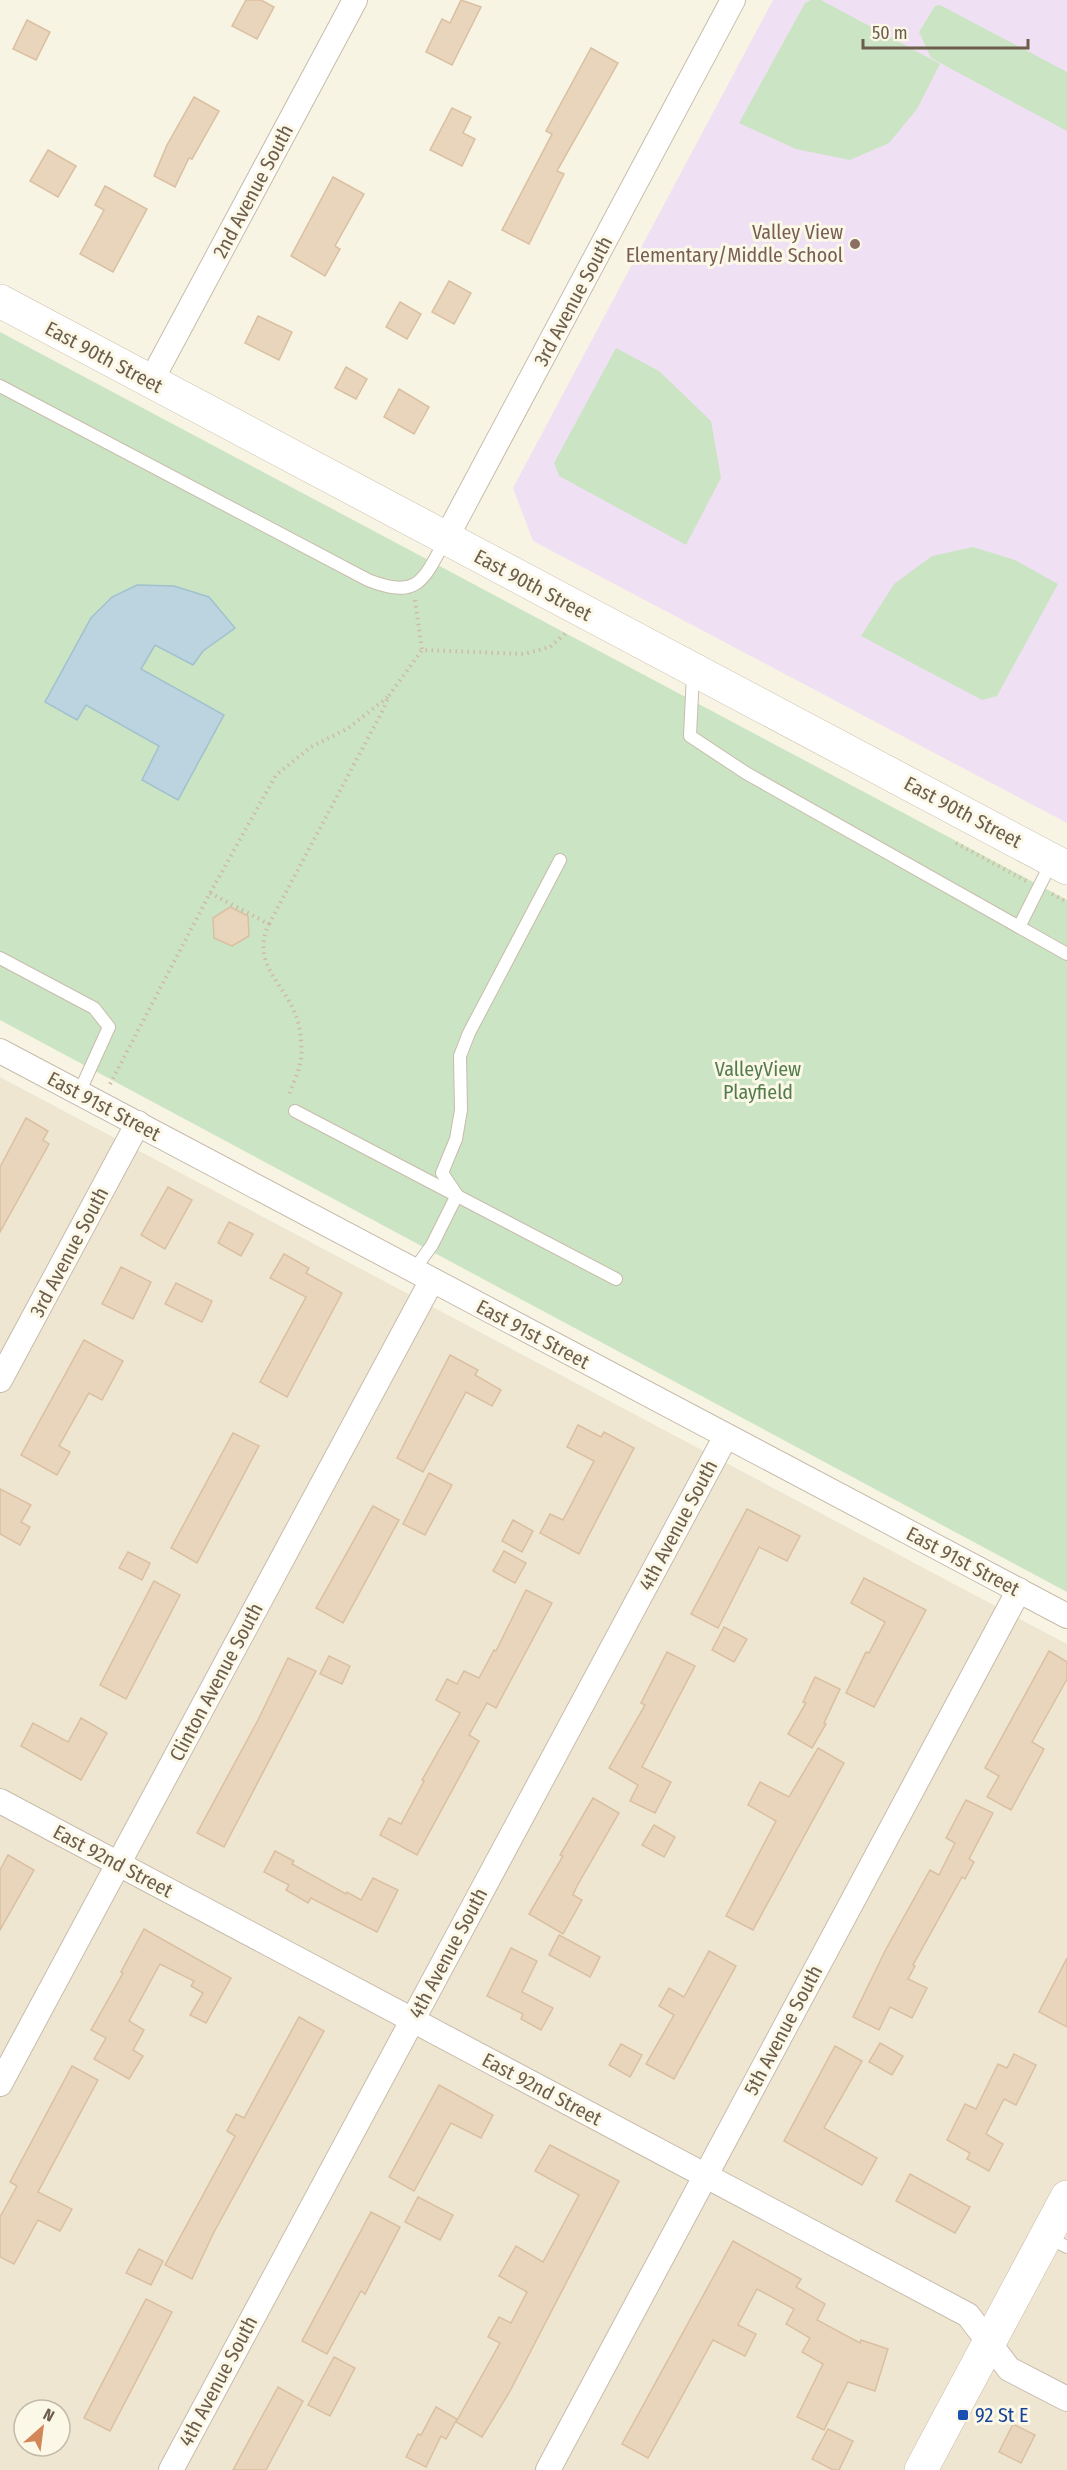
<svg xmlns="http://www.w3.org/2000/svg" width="1067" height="2470" viewBox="0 0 1067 2470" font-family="'Fira Sans Condensed',sans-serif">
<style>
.residential{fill:#efe6d2;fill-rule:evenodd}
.education{fill:#f0e0f4}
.green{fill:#cbe4c4}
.water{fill:#bbd4df;stroke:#a2c1cf;stroke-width:1.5}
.building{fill:#e8d5bc;stroke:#dac0a1;stroke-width:1.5}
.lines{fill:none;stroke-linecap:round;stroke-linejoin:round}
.lane-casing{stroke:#c7bcac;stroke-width:14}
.street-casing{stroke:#c7bcac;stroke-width:26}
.secondary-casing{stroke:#cabeaa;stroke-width:34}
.path{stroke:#cebba2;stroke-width:4;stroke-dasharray:1.5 4.5;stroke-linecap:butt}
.lane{stroke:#fff;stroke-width:12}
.street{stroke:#fff;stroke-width:24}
.secondary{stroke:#fff;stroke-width:33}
.education-dot{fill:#8d6e63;stroke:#fcf8e8;stroke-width:2}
.transit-dot{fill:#1a4fb4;stroke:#fcf8e8;stroke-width:2}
.labels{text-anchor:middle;stroke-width:6;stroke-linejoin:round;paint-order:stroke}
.street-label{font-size:20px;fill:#6d5d4d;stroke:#fcf8e8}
.education-label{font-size:20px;fill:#785e54;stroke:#fcf8e8;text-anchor:end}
.park-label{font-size:20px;fill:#537c4d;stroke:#fcf8e8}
.transit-label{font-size:20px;fill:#164399;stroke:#fcf8e8;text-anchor:start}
</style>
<rect width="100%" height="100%" fill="#f8f4e3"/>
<path class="residential" d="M0,1077L1067,1644V2470H0ZM24,2410H60V2446H24Z"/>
<polygon class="education" points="773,0 1067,0 1067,823 533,541 513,488"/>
<g class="green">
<polygon points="811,0 821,0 940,64 917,109 889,143 850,160 796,149 739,123 805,3"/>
<polygon points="940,5 1067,72 1067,131 931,58 919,32 935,6"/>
<polygon points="0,332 1067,900 1067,1592 0,1020"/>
<polygon points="616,348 659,371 711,421 721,478 686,545 559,476 554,463"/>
<polygon points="973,547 1015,560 1058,584 997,696 982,700 861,636 894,584 932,556"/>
</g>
<polygon class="water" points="137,585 174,586 209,597 235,628 203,651 193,665 155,645 141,669 224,715 178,800 142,780 159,746 86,705 77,720 45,702 91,618 112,597"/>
<g class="building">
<polygon points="246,0 261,0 274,7 257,39 232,26"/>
<polygon points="461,0 481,7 452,65 426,52 442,19 450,23"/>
<polygon points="27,20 50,32 36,60 13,49"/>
<polygon points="591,48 618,63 557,171 564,174 529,244 502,230 552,134 546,131"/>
<polygon points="194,97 219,111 192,159 189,158 175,187 154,176 167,145"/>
<polygon points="452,108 471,117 463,133 475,139 462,166 430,150"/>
<polygon points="48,150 76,166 58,197 30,181"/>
<polygon points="333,177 364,194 335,246 340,249 325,276 291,256"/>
<polygon points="105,186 147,209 113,272 80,254 104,210 95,205"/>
<polygon points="449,281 471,293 454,324 432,312"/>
<polygon points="400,302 421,314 407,339 386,327"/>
<polygon points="258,316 292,332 279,360 245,343"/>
<polygon points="346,367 367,379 356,399 335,388"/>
<polygon points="399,389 429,407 414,434 384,417"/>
<polygon points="230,907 248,916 249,936 232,946 214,938 213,918"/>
<polygon points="26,1118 48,1131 43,1140 49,1144 0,1232 0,1167"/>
<polygon points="168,1187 192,1200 165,1249 141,1235"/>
<polygon points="229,1222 253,1234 241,1256 218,1243"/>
<polygon points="284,1254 309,1268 306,1273 342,1293 287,1397 260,1382 306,1297 270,1278"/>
<polygon points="121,1267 151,1282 133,1319 102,1304"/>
<polygon points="176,1283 212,1301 202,1322 165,1304"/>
<polygon points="84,1340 123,1361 102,1400 89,1393 59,1446 70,1452 57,1475 21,1455"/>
<polygon points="450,1355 478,1370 475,1375 501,1390 492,1406 466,1392 423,1472 397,1458"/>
<polygon points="578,1425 601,1437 604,1432 634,1448 579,1554 540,1533 550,1514 563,1520 594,1461 567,1447"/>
<polygon points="233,1433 259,1446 197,1563 171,1548"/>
<polygon points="429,1473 452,1485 425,1535 403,1524"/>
<polygon points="0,1489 31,1505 21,1522 30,1527 20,1545 0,1534"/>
<polygon points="373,1506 399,1520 343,1623 316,1608"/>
<polygon points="747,1509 800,1536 787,1561 759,1547 718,1628 691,1614"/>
<polygon points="513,1520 533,1531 522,1552 502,1541"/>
<polygon points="504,1551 526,1563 515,1583 493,1571"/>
<polygon points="128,1552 150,1563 142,1580 119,1568"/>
<polygon points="864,1578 926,1610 874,1707 846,1693 866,1652 869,1653 885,1622 851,1603"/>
<polygon points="154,1581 180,1595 126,1699 100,1685"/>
<polygon points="526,1590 552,1603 496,1708 487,1703 469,1735 479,1741 417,1855 380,1835 389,1818 401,1824 424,1781 422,1780 460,1713 436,1700 447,1679 457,1684 464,1671 479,1678 494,1650 496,1651"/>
<polygon points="724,1627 747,1639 734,1662 712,1650"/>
<polygon points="1049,1651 1067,1662 1067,1679 1032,1742 1044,1749 1011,1810 987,1797 999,1776 985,1768"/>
<polygon points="667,1652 695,1666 642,1767 671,1782 655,1813 630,1801 638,1785 609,1768 645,1705 641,1703"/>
<polygon points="329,1656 350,1666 342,1684 320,1674"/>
<polygon points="288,1658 316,1671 224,1847 197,1833 258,1720"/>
<polygon points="815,1677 840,1689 824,1723 826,1724 812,1748 788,1734 806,1703 803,1702"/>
<polygon points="81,1718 107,1733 81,1780 21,1746 33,1723 68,1742"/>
<polygon points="818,1748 844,1763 753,1930 726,1916 776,1821 748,1805 760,1782 789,1797"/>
<polygon points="593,1798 619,1813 577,1886 573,1895 582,1900 563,1934 529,1914 563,1856 560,1855"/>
<polygon points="966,1800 993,1813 969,1859 974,1862 965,1879 962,1877 913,1965 915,1966 908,1979 927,1988 912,2018 890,2007 879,2030 853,2017 885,1951 930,1870 939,1875 955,1843 946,1838"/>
<polygon points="654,1825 675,1837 664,1857 642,1845"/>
<polygon points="275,1851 294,1861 292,1864 346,1894 347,1892 361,1900 373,1878 398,1890 377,1932 311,1898 308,1903 286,1890 289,1885 264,1872"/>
<polygon points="8,1855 34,1870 0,1930 0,1870"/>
<polygon points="144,1929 231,1978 206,2023 190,2015 203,1993 191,1986 194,1981 160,1964 129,2021 144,2030 133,2050 143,2056 129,2079 94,2059 106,2038 91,2030 123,1973 121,1972"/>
<polygon points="559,1935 600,1957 590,1977 549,1955"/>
<polygon points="511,1948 537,1961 522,1992 553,2008 541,2030 521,2019 523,2014 487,1996"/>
<polygon points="709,1951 736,1966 674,2079 646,2064 674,2015 659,2006 669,1988 684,1997"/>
<polygon points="1067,1958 1067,2027 1039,2012"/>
<polygon points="299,2017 324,2031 213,2234 192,2279 165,2265 235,2136 227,2131 236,2114 244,2118"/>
<polygon points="880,2043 903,2056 892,2075 869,2062"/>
<polygon points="621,2044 642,2055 630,2077 609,2065"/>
<polygon points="835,2046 862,2061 824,2128 877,2158 862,2185 784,2141"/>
<polygon points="1014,2054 1036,2065 1016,2105 1004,2099 986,2134 1003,2144 989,2171 967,2159 970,2153 947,2140 965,2104 976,2109 998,2064 1007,2068"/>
<polygon points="72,2066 98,2080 38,2192 72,2209 60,2231 38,2220 14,2264 0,2257 0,2217 17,2186 10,2182"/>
<polygon points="439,2085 493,2115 481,2138 451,2123 414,2191 389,2177"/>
<polygon points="550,2145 619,2181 509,2393 482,2437 456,2422 500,2343 488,2337 499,2317 511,2323 527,2292 499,2276 516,2246 543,2262 579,2195 535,2171"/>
<polygon points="910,2174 970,2207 955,2233 896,2201"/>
<polygon points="418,2197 453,2215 440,2240 405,2222"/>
<polygon points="371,2212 400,2227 365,2294 361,2291 327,2354 302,2341"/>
<polygon points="733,2241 801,2279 796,2287 825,2304 817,2320 860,2343 861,2340 888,2349 875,2391 848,2382 824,2430 797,2417 823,2364 802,2352 810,2338 786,2324 794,2309 757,2289 738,2325 756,2334 745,2356 713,2340 648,2458 622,2444"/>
<polygon points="139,2249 163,2261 151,2285 126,2273"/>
<polygon points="146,2299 172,2312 110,2431 84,2418"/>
<polygon points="334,2357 355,2368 330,2416 308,2405"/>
<polygon points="278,2387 303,2401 266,2470 233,2470"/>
<polygon points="436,2407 457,2419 446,2439 441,2436 426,2467 406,2457 418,2434 421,2435"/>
<polygon points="1013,2424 1035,2435 1021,2463 999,2452"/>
<polygon points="828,2429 853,2441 839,2470 833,2470 812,2459"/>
</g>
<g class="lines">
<defs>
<g id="lane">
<path d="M0,386L368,580C419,600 423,580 446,539"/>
<polyline points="693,674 690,736 746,773 1067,954"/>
<polyline points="1019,927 1052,861"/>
<polyline points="0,958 94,1008 109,1027 79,1093"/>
<polyline points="295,1111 616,1279"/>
<polyline points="414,1270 432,1245 457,1195 442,1173 456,1139 461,1110 460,1056 469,1033 560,860"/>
<polyline points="1047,2237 1067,2247"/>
</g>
<g id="street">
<polyline points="151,381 355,0"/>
<polyline points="446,538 733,0"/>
<polyline points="0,1051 1067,1616"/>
<polyline points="0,1380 138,1123"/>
<polyline points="0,1801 968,2315 1009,2369 1067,2399"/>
<polyline points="0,2084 432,1280"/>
<polyline points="171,2470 726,1436"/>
<polyline points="548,2470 1019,1590"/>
</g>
<g id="secondary">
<polyline points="0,301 1067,868"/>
<polyline points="921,2470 1067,2197"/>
</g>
</defs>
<use href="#lane" class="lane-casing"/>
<use href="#street" class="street-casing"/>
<use href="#secondary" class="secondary-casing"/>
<g class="path">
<polyline points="415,600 422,650 524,654 550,647 566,633"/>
<polyline points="956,843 1026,881"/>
<path d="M210,893L269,924C249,965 288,985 298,1022C301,1032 303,1054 300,1064C298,1074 292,1085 289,1095"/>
<polyline points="1052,894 1067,902"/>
<polyline points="269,924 384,708 388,697 422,650"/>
<polyline points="110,1084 210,893 276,775 311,747 347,729 388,697"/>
</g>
<use href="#lane" class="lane"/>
<use href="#street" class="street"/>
<use href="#secondary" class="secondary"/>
</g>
<circle class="education-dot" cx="855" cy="244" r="6"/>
<rect class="transit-dot" x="957" y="2409" width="12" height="12" rx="3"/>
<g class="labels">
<g class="street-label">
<text transform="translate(253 191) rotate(-62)" y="7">2nd Avenue South</text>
<text transform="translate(573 301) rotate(-62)" y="7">3rd Avenue South</text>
<text transform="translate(104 357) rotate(28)" y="7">East 90th Street</text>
<text transform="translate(533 585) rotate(28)" y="7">East 90th Street</text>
<text transform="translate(963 812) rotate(28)" y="7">East 90th Street</text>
<text transform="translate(104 1106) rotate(28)" y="7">East 91st Street</text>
<text transform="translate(69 1252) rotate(-62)" y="7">3rd Avenue South</text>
<text transform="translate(533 1334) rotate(28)" y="7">East 91st Street</text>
<text transform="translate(678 1525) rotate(-62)" y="7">4th Avenue South</text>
<text transform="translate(963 1561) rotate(28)" y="7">East 91st Street</text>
<text transform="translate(216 1682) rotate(-62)" y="7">Clinton Avenue South</text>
<text transform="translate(113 1861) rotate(28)" y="7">East 92nd Street</text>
<text transform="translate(448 1953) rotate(-62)" y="7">4th Avenue South</text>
<text transform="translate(783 2030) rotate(-62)" y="7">5th Avenue South</text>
<text transform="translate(542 2089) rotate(28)" y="7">East 92nd Street</text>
<text transform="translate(218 2381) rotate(-62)" y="7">4th Avenue South</text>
</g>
<g class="education-label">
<text x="843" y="239">Valley View<tspan x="843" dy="23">Elementary/Middle School</tspan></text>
</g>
<g class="park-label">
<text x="758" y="1076">ValleyView<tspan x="758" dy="23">Playfield</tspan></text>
</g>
<g class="transit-label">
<text x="975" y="2422">92 St E</text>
</g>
</g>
<g transform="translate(42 2428) rotate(28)"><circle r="28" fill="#fcf8e8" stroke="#c3baaa" stroke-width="1.5"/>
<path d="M0-4.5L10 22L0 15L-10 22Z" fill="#d38758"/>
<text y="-9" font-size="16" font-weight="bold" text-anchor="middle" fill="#6d5d4d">N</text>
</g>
<path d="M863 39v9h165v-9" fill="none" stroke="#6d5d4d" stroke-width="3"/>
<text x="872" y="39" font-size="18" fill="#6d5d4d" stroke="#fcf8e8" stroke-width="4.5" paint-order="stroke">50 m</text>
</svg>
